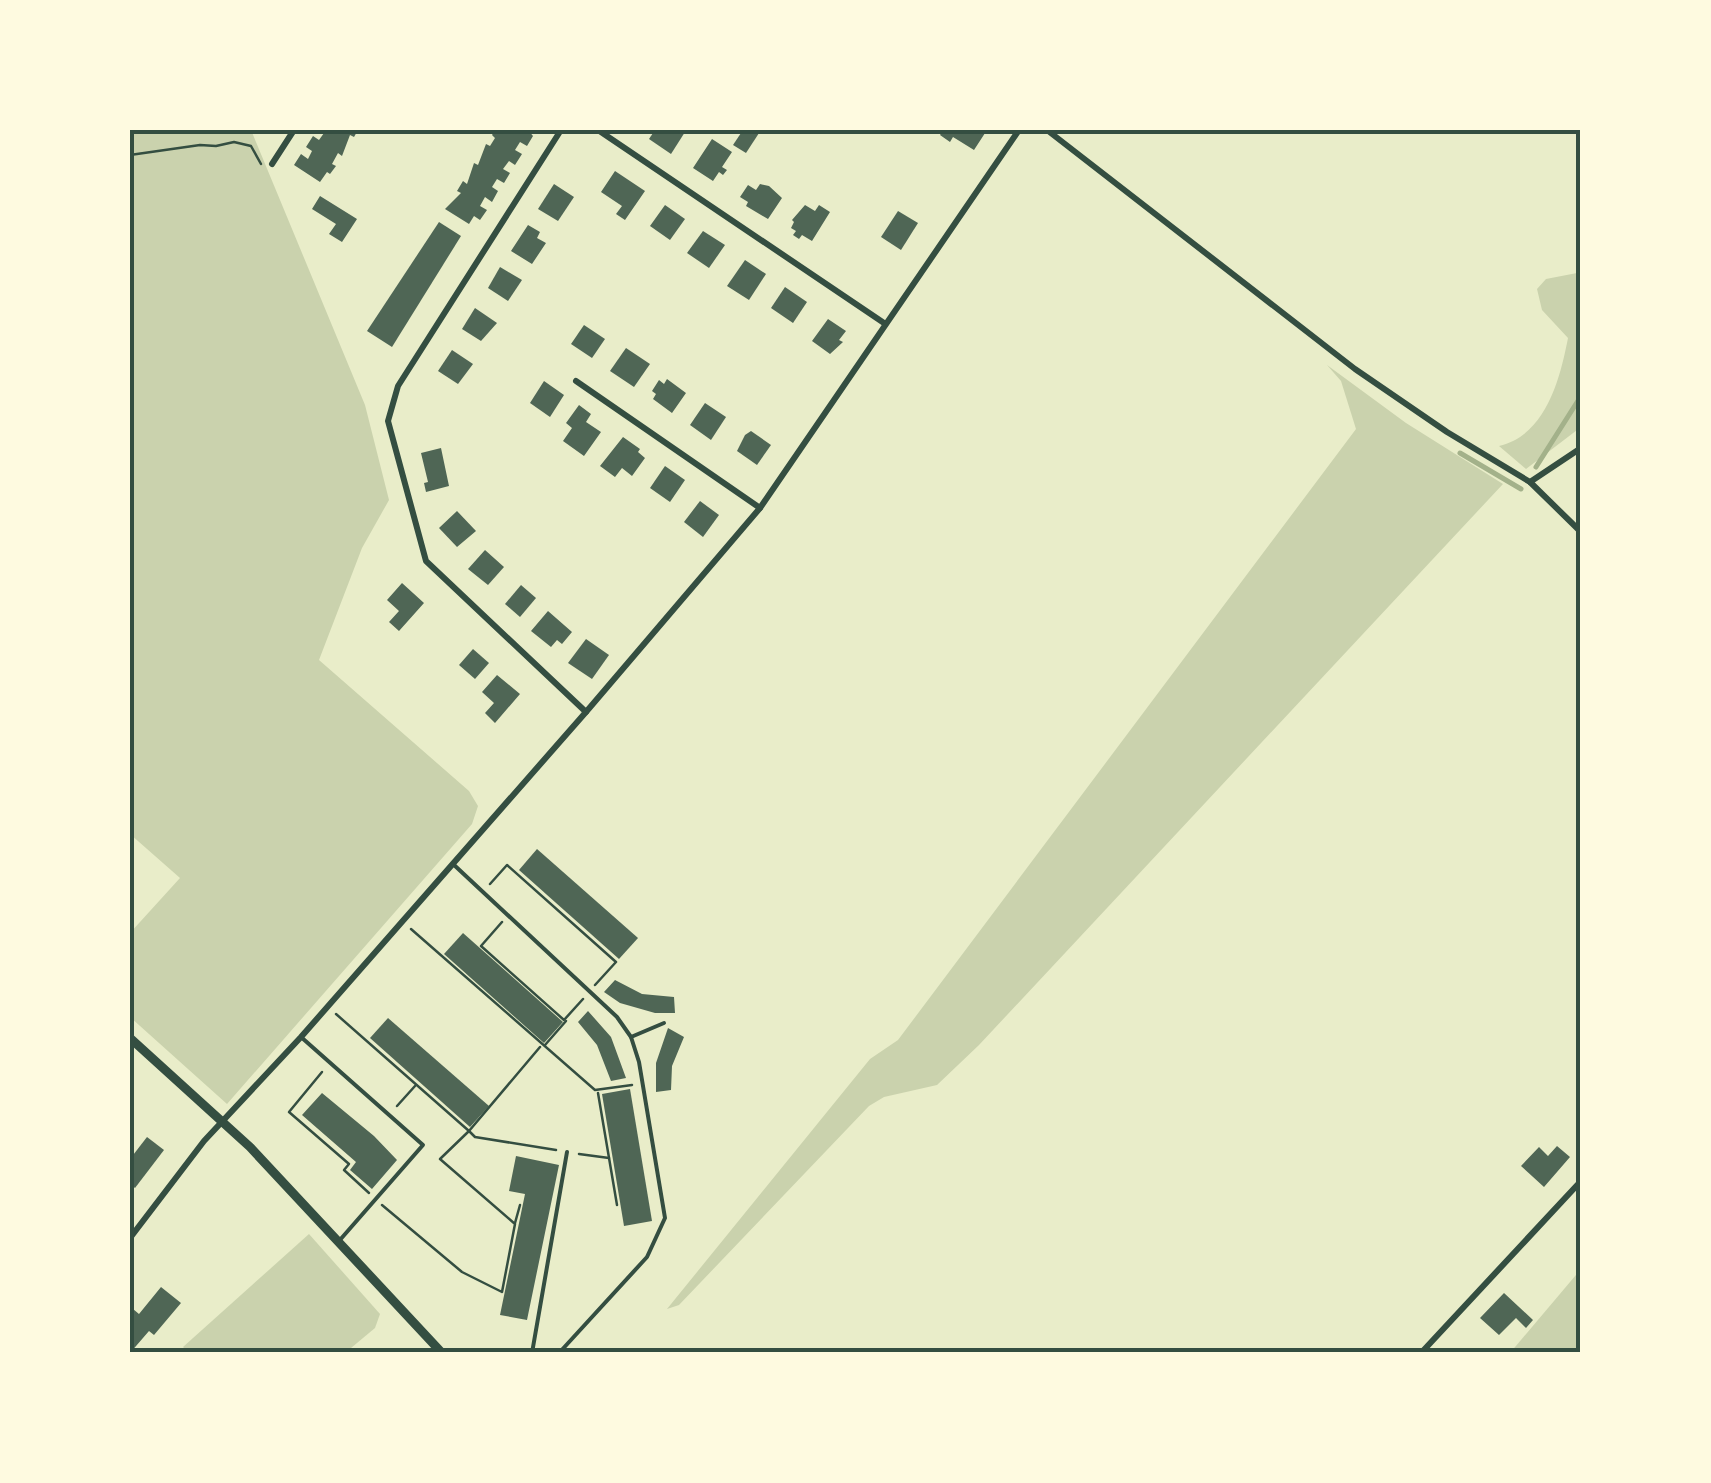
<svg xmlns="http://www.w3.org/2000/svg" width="1711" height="1483" viewBox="0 0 1711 1483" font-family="'Titillium Web',sans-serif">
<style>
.green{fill:#cad2ad}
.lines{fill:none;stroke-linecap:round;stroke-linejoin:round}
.stream{stroke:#a3b18a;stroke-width:5}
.building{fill:#4f6655}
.path{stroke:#344e41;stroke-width:2.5}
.service{stroke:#344e41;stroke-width:4}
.minor{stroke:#344e41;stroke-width:6}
.secondary{stroke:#344e41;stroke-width:9}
.neatline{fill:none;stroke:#344e41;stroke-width:4}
</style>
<rect width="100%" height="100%" fill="#e9edc9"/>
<g class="green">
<polygon points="130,130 251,130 365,405 389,500 362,548 319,660 469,791 478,806 472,824 227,1104 130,1017 130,933 180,878 130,834"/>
<path d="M1577,273L1581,275V427L1526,469L1499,446C1546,435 1560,379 1568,338L1542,310L1537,289L1546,279Z"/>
<polygon points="1327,365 1406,423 1503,484 979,1045 937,1085 884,1097 869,1106 679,1305 667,1309 870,1059 898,1040 1356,429 1341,381"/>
<polygon points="309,1234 380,1314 375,1328 345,1353 189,1353 183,1347"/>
<polygon points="1581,1269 1581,1353 1510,1353"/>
</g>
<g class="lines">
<g class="stream">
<polyline points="1460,453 1521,489"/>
<polyline points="1536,467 1581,396"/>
</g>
</g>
<g class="building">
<polygon points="320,130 358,130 354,137 350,135 342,156 338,153 332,164 336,166 330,174 327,172 320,182 294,165 301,154 308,159 312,151 306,147 313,136 319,140 324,133"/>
<polygon points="495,130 528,130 533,136 527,146 520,142 515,150 522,154 515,165 509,161 503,169 510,173 504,183 497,179 492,187 498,191 492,202 485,197 480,206 487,210 480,220 474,216 469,224 445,209 461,193 457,191 463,181 467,184 474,163 478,165 486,144 490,146 495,138 492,135"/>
<polygon points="655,130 682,130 685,132 671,154 649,139"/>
<polygon points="743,130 761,130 746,153 733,145"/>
<polygon points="943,130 957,130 963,134 966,130 987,130 974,150 953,137 950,142 940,135"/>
<polygon points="712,139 732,152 722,167 727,170 723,175 719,172 713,181 693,168"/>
<polygon points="615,171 645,191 625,220 616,214 622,206 601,192"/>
<polygon points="554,184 574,197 558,221 538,209"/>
<polygon points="760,184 769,186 782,198 768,219 746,206 748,202 740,197 748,185 756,190"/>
<polygon points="320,196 357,219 342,242 329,234 336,224 312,209"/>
<polygon points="665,205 685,219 670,240 650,226"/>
<polygon points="805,205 815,211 819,205 830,212 812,241 802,235 799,239 793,235 796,231 791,228 794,222 792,220"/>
<polygon points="898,211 918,223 901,250 881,237"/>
<polygon points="439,222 461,236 392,347 367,331"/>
<polygon points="528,225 540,232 537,238 546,243 532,264 511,251"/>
<polygon points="703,231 725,245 709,268 687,253"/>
<polygon points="745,260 766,274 749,300 727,286"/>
<polygon points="500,267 522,280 508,301 488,288"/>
<polygon points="785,287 807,302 793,323 771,308"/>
<polygon points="475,308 497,323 481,341 462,329"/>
<polygon points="828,319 846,331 839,340 843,342 830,354 812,341"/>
<polygon points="584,325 605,339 592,358 571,344"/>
<polygon points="626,348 650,364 634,387 610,371"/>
<polygon points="452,350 473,364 458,384 438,371"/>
<polygon points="667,379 686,393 672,413 653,399 656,394 652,391 659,380 664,384"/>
<polygon points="544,381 564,395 550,417 530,403"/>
<polygon points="705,403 726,417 711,440 690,425"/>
<polygon points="579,405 591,414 586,422 601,432 584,456 563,441 572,428 566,423"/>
<polygon points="751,431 771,445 757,465 737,451 745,435"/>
<polygon points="623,437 640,449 638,452 645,458 632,476 622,468 615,477 600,466"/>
<polygon points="441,448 449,486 426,492 424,483 428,482 421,453"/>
<polygon points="665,466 685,480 670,502 650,488"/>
<polygon points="700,501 719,515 703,537 684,522"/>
<polygon points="457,511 476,531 457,547 439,528"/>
<polygon points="485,550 504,567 488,585 468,569"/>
<polygon points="402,583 424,603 399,631 389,622 399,611 387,600"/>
<polygon points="521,585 536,598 520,617 505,604"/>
<polygon points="548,611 572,632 562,644 557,640 551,647 531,631"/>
<polygon points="586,639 609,655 592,679 568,663"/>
<polygon points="473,649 489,663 475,679 459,665"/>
<polygon points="497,675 520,694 495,723 485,713 494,703 482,692"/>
<polygon points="537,849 638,938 619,959 519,870"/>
<polygon points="463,933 563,1022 544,1043 444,954"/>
<polygon points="615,980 642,994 674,997 675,1013 655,1013 620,1003 604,992"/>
<polygon points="588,1011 611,1037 626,1078 611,1081 597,1045 578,1022"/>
<polygon points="388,1018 489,1106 470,1127 370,1038"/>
<polygon points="668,1028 684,1037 672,1066 671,1090 656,1092 656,1063"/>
<polygon points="630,1089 652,1221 624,1226 602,1094"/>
<polygon points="322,1093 374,1136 397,1160 372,1189 350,1170 356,1162 302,1115"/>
<polygon points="147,1137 164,1150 135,1188 130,1184 130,1159"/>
<polygon points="1557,1146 1570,1157 1544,1187 1521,1166 1539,1147 1548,1156"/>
<polygon points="516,1156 559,1165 527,1320 500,1315 525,1194 509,1191"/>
<polygon points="161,1287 181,1303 154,1335 149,1331 130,1353 130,1312 133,1309 139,1314"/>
<polygon points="1504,1293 1533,1320 1526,1328 1516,1318 1499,1335 1480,1318"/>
</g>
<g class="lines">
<g class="path">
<polyline points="130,155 200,145 216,146 234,142 251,146 261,164"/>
<polyline points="490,884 507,865 616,962 595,985"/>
<polyline points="502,922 481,946 564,1020 583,999"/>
<polyline points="411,929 595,1090 632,1085"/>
<polyline points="336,1014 469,1131 540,1047"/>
<polyline points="545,1045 566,1021"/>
<polyline points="322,1072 289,1112 349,1164 344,1170 369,1193"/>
<polyline points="598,1093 617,1205"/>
<polyline points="397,1106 415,1086"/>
<polyline points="579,1154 609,1158"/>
<polyline points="382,1205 462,1272 502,1292 515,1224 440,1159 469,1131 475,1137 556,1150"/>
<polyline points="515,1223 520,1205"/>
</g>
<g class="service">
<polyline points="453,864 617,1017 631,1037 639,1062 665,1218 647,1257 559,1353"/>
<polyline points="301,1037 423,1145 339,1241"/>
<polyline points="631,1037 664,1023"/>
<polyline points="532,1353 567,1152"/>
</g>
<g class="minor">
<polyline points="561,130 398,386 388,421 426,561 586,712"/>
<polyline points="598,130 884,323"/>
<polyline points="1047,130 1355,369 1447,432 1530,482 1581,532"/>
<polyline points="272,164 294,130"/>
<polyline points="576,381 760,508"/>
<polyline points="1530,482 1581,448"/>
<polyline points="130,1238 204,1141 301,1037 586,712 760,508 1019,130"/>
<polyline points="1421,1353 1581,1181"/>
</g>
<polyline class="secondary" points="130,1038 250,1147 442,1353"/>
</g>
<rect width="1711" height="1483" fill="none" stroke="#fefae0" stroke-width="265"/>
<rect x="132" y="132" width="1446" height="1218" class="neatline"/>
</svg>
